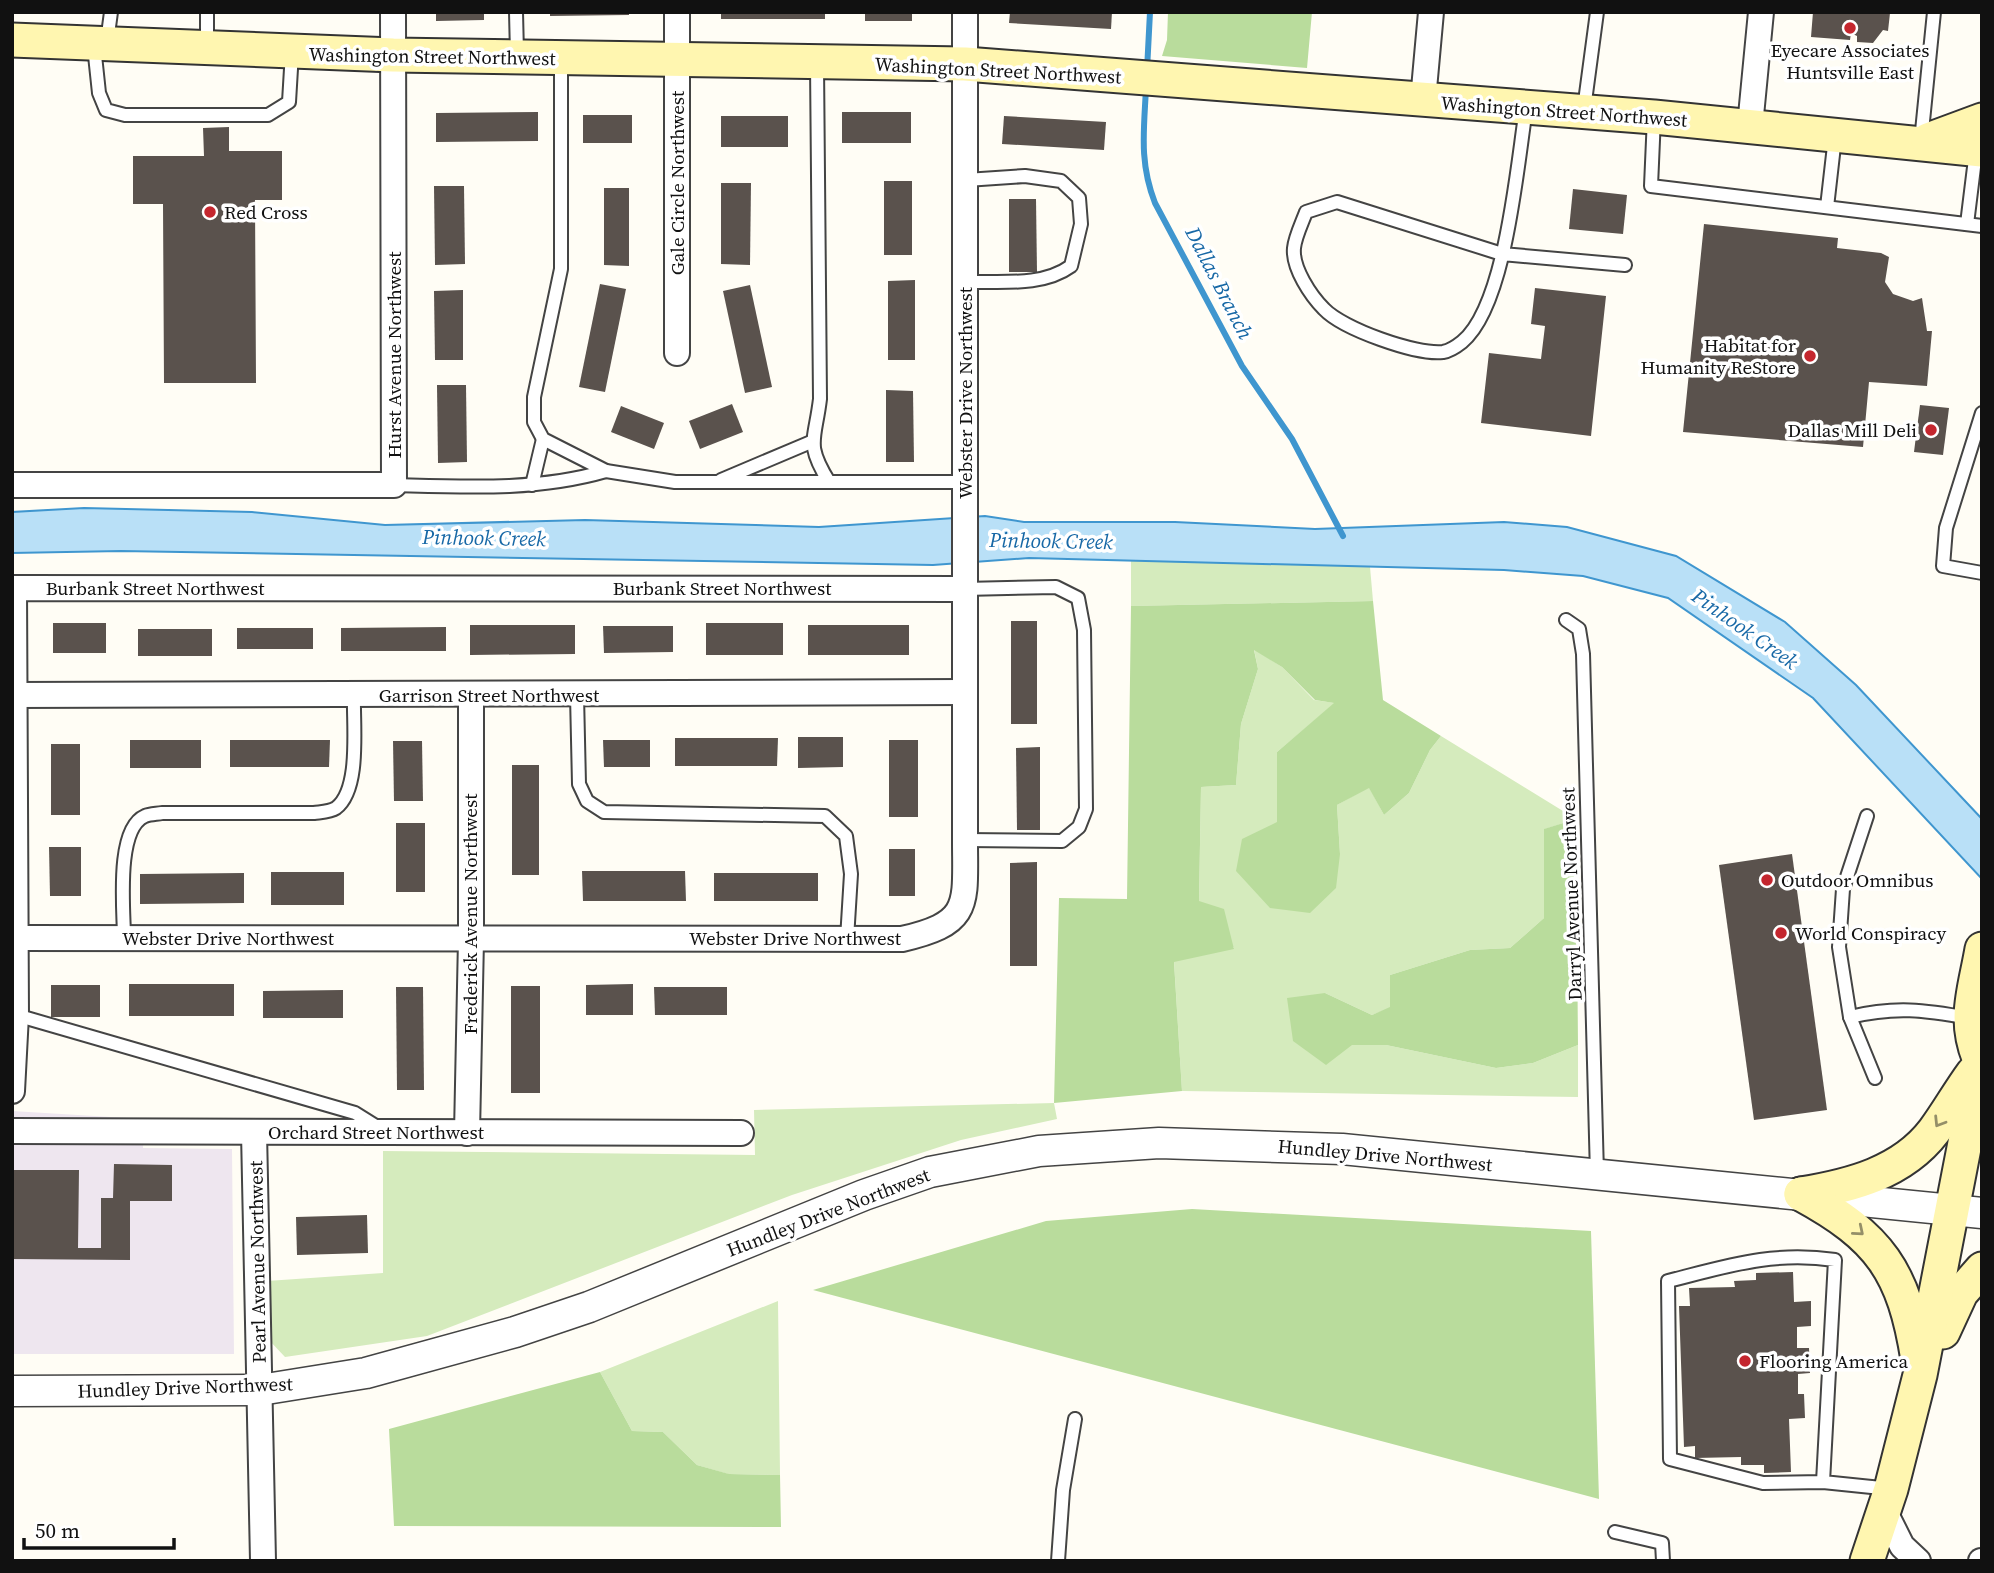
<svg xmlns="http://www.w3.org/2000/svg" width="1994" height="1573" viewBox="0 0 1994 1573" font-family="'Source Serif 4',serif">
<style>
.industrial{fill:#eee6ef}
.green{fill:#d5ebbd}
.forest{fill:#b9dc9c}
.water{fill:#b9e0f7;stroke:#3f96cf;stroke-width:2}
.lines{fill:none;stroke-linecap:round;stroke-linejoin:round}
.stream{stroke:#3f96cf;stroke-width:6}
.building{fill:#5a524d}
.service-casing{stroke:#444;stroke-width:16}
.minor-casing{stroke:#444;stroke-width:28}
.tertiary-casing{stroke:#444;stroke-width:33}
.secondary-casing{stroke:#333;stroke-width:37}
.service{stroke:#fff;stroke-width:12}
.minor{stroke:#fff;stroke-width:24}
.tertiary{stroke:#fff;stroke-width:30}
.secondary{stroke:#fff6b0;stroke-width:33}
.oneway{stroke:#948f68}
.poi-dot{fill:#c4262e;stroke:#fff;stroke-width:2.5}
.labels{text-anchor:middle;stroke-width:7;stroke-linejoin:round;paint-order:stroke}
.poi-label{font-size:19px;fill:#111;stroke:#fff;text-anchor:start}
.street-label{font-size:19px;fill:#111;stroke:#fff}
.water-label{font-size:21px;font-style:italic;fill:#1768a6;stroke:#fff}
</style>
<rect width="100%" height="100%" fill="#fffdf5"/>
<polygon class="industrial" points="12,1111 144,1119 143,1148 232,1149 234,1354 12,1354"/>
<g class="green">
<polygon points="1131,560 1370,567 1373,601 1131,606"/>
<polygon points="1254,649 1282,667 1314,700 1335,703 1277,752 1277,822 1340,854 1337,805 1369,787 1384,815 1409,793 1430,750 1441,736 1576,819 1545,829 1544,918 1510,948 1470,950 1390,975 1390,1008 1372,1015 1325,993 1352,1045 1386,1045 1496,1068 1533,1063 1578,1045 1578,1097 1182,1091 1174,961 1234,948 1199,902 1201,787 1236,785 1241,724 1258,669"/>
<polygon points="1054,1103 1057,1119 961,1140 792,1195 427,1336 285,1357 268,1339 267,1281 383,1273 383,1151 755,1155 754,1110"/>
<polygon points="778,1301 780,1475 728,1474 697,1465 663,1432 632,1431 600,1372"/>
</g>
<g class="forest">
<polygon points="1168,12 1312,12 1307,68 1162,56 1167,40"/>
<polygon points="1373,601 1383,700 1441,736 1430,750 1409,793 1384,815 1369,788 1337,805 1340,854 1336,888 1310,913 1270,908 1236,871 1242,839 1277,822 1277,752 1334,703 1315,700 1282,667 1254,650 1258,669 1241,724 1236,785 1201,787 1199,901 1224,909 1234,949 1174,962 1182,1091 1054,1103 1059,898 1127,899 1131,606"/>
<polygon points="1576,819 1578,1045 1533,1063 1496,1068 1386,1045 1352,1045 1326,1065 1293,1041 1287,998 1325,993 1372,1015 1390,1007 1390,975 1470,950 1510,948 1544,918 1544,829"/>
<polygon points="1192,1209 1591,1231 1599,1499 813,1290 1046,1221"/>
<polygon points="600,1372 632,1431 663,1432 697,1465 729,1474 780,1475 781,1527 394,1526 389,1429"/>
</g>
<polygon class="water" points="84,508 252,512 385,525 585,520 819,527 985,516 1024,522 1175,522 1315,529 1504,522 1567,527 1676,556 1785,622 1856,685 1982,819 1982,879 1813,698 1668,598 1583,576 1504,570 1029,558 933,565 121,551 12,553 12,512"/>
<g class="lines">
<g class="stream">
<polyline points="1147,70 1150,12"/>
<path d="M1146,88C1144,130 1139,162 1155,203L1242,366L1292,439L1343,536"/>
</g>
</g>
<g class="building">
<polygon points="436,12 484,12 484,20 436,21"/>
<polygon points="550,12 629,12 629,15 550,16"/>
<rect x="721" y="12" width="104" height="7"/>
<rect x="865" y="12" width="47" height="9"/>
<polygon points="1010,12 1112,12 1111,29 1009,23"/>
<polygon points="1813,12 1890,13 1888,31 1883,30 1873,43 1857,42 1857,36 1851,33 1850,40 1811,37"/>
<polygon points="538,112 538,141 436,142 436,113"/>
<rect x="842" y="112" width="69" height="31"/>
<rect x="583" y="115" width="49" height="28"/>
<rect x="721" y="116" width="67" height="31"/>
<polygon points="1004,116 1106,122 1104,150 1002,144"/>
<polygon points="229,127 229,151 282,151 282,200 255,200 256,383 164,383 163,204 133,204 133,156 204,156 203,128"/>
<rect x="884" y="181" width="28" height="74"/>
<polygon points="721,183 751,183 750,265 721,264"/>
<polygon points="434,186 464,186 465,264 435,265"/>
<polygon points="604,188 629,188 629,266 604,265"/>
<polygon points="1573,189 1627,195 1623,234 1569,229"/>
<polygon points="1009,199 1036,199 1037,272 1009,272"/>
<polygon points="1704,224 1838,238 1837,248 1881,253 1889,257 1885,282 1893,294 1913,301 1922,298 1927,331 1932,331 1927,386 1869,382 1863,447 1683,432"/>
<polygon points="915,280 915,360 888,360 888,281"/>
<polygon points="600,284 626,289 605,392 579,387"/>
<polygon points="750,285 772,387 745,393 723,291"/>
<polygon points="1535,288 1606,296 1591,436 1481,423 1489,353 1541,359 1545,326 1531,324"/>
<polygon points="463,290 463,360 435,360 434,291"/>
<polygon points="437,385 466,385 467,462 438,463"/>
<polygon points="886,390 913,391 914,462 886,462"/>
<polygon points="732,404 743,432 700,449 689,421"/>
<polygon points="1920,405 1949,408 1943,455 1914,452"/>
<polygon points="621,406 664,423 654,449 611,432"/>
<rect x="1011" y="621" width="26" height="103"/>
<rect x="53" y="623" width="53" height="30"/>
<rect x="706" y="623" width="77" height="32"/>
<polygon points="470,625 575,625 575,654 470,655"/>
<rect x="808" y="625" width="101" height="30"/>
<polygon points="603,626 673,626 673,652 604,653"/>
<polygon points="446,627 446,651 341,651 341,628"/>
<rect x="237" y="628" width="76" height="21"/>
<rect x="138" y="629" width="74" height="27"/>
<polygon points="798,737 843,737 843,767 798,768"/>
<polygon points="675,738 778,738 777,766 675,766"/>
<rect x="130" y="740" width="71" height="28"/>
<polygon points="230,740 330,740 329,767 230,767"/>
<polygon points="603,740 650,740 650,767 604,767"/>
<rect x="889" y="740" width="29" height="77"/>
<polygon points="393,741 422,741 423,801 394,801"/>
<rect x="51" y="744" width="29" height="71"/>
<polygon points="1040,747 1040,830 1017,830 1016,748"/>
<rect x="512" y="765" width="27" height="110"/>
<rect x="396" y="823" width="29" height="69"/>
<polygon points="49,847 81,847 81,896 50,896"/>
<rect x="889" y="849" width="26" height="47"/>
<polygon points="1792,854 1827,1110 1754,1120 1719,865"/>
<polygon points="1037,862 1037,966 1010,966 1010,863"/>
<polygon points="582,871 685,871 686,901 583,901"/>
<rect x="271" y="872" width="73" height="33"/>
<polygon points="244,873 244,903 140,904 140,874"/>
<rect x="714" y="873" width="104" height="28"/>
<rect x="129" y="984" width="105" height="32"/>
<polygon points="633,984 633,1015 586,1015 586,985"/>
<rect x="51" y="985" width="49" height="32"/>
<rect x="511" y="986" width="29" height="107"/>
<polygon points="396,987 423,987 424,1090 397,1090"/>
<polygon points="654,987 727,987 727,1015 655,1015"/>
<polygon points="343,990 343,1018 263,1018 263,991"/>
<polygon points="114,1164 172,1165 172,1201 130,1201 130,1260 12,1259 12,1170 79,1170 78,1248 101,1248 101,1198 113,1198"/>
<polygon points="367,1215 368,1253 297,1255 296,1217"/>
<polygon points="1793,1272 1794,1302 1811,1301 1811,1326 1797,1327 1797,1348 1809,1348 1810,1373 1798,1374 1798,1394 1804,1394 1805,1418 1789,1419 1791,1472 1764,1473 1764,1465 1741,1465 1741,1457 1695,1458 1695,1446 1684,1447 1679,1306 1690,1306 1689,1288 1735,1287 1734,1281 1756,1280 1756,1273"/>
</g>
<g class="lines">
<defs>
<g id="service">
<polyline points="516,12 517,54"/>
<polyline points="107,42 111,12"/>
<polyline points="94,46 99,93 106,110 125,115 268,115 289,102 292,52"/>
<polyline points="207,46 207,12"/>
<polyline points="561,60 561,269 534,397 534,422 543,439 606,471 675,482 965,482"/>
<path d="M817,64L820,399C815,441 805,443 829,482"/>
<path d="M1526,109C1517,165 1506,306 1462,342C1457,346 1449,351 1443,352C1416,355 1343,329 1324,309C1311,296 1292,268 1294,248C1295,237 1302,223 1306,212L1337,202L1502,254L1625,265"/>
<polyline points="1584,109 1597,12"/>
<polyline points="1654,117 1651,186 1982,226"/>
<polyline points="1921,141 1934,12"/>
<path d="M966,180L1025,176L1061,181L1079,198L1081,224L1071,266C1042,287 1001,281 966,282"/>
<polyline points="1827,207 1835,137"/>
<polyline points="1967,224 1976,151"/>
<polyline points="1982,413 1946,528 1943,566 1982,573"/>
<polyline points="721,480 811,442"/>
<path d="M394,485C466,487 537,491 606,471"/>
<polyline points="532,485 543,439"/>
<polyline points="964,589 1056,587 1078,598 1084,630 1086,809 1079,827 1062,841 965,840"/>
<polyline points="1566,620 1579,629 1583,654 1597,1174"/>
<polyline points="577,695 579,784 587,801 604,812 825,816 846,836 851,874 847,939"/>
<polyline points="1867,816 1843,889 1839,947 1850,1017 1875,1078"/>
<path d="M124,938C124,911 115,829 145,816C150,814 157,814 162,813H314C321,812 330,812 336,808C361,789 353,725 354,696"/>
<polyline points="16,1015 355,1113 379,1128"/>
<path d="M1850,1017C1895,1006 1925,1010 1969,1018"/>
<path d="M1823,1482L1835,1260C1772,1251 1728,1266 1668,1281L1670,1459L1763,1483L1823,1482L1891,1489"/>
<polyline points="1615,1532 1662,1543 1663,1561"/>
<polyline points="1058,1561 1063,1490 1075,1419"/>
</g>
<g id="minor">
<polyline points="677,12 677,353"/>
<polyline points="1423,100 1431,12"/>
<polyline points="1750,126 1761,12"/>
<polyline points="12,485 394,485 393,12"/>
<polyline points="13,695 965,692"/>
<path d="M15,938L902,939C972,923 965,905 965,840V12"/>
<polyline points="12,1091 16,1015 14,588 964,589"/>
<polyline points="12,1131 741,1133"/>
<polyline points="254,1132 263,1561"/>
<polyline points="467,1133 471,939 471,696"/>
<polyline points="1884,1510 1902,1546 1918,1561"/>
<polyline points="1981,1561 1982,1561"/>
</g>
<polyline id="tertiary" points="12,1391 260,1390 366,1373 515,1332 589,1307 864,1195 930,1172 1039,1151 1159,1143 1342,1149 1982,1213"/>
<g id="secondary">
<polyline points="12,40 393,55 965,64 1654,117 1982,150"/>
<polyline points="1928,140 1982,120"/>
<path d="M1979,1058C1963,1018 1975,990 1982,949"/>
<path d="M1801,1194C1850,1186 1902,1173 1934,1131C1948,1112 1959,1092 1973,1073"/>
<path d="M1801,1194C1880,1237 1904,1271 1918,1360"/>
<polyline points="1943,1332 1961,1293 1982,1269"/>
<polyline points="1867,1561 1891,1489 1920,1375 1982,1055"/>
</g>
</defs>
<use href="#service" class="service-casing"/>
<use href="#minor" class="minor-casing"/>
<use href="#tertiary" class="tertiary-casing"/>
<use href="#secondary" class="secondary-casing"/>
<use href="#service" class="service"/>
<use href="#minor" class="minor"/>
<use href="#tertiary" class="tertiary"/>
<use href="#secondary" class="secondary"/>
</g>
<defs><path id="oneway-chevron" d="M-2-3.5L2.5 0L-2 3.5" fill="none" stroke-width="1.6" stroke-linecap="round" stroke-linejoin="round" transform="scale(1.75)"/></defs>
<g class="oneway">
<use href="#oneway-chevron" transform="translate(1939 1122) rotate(122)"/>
<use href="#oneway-chevron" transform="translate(1859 1231) rotate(40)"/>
</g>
<g class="poi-dot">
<circle cx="1850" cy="28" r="7"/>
<circle cx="210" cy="212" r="7"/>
<circle cx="1810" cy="356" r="7"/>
<circle cx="1931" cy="430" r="7"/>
<circle cx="1767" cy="880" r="7"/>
<circle cx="1781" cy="933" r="7"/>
<circle cx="1745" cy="1361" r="7"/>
</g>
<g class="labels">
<g class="poi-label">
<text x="1850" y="57" text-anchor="middle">Eyecare Associates<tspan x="1850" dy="22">Huntsville East</tspan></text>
<text x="224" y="219">Red Cross</text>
<text x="1796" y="352" text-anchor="end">Habitat for<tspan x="1796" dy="22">Humanity ReStore</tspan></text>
<text x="1917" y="437" text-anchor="end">Dallas Mill Deli</text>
<text x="1781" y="887">Outdoor Omnibus</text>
<text x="1795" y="940">World Conspiracy</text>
<text x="1759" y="1368">Flooring America</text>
</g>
<g class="street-label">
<text transform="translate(432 56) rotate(1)" y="7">Washington Street Northwest</text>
<text transform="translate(998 70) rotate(3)" y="7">Washington Street Northwest</text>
<text transform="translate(1564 111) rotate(4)" y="7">Washington Street Northwest</text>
<text transform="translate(677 183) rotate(-90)" y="7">Gale Circle Northwest</text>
<text transform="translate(394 355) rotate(-90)" y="7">Hurst Avenue Northwest</text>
<text transform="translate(965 393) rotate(-90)" y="7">Webster Drive Northwest</text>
<text x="155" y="595">Burbank Street Northwest</text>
<text x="722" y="595">Burbank Street Northwest</text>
<text x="489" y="702">Garrison Street Northwest</text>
<text transform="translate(1571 894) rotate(-92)" y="7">Darryl Avenue Northwest</text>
<text transform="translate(470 914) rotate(-90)" y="7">Frederick Avenue Northwest</text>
<text x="228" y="945">Webster Drive Northwest</text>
<text x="795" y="945">Webster Drive Northwest</text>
<text x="376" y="1139">Orchard Street Northwest</text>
<text transform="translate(1385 1155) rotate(5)" y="7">Hundley Drive Northwest</text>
<text transform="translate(828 1212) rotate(-21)" y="7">Hundley Drive Northwest</text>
<text transform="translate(257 1262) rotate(-91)" y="7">Pearl Avenue Northwest</text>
<text transform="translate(185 1387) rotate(-2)" y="7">Hundley Drive Northwest</text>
</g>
<g class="water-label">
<text transform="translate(1219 283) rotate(63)" y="7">Dallas Branch</text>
<text transform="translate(484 538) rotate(1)" y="7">Pinhook Creek</text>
<text transform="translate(1051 541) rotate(1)" y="7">Pinhook Creek</text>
<text transform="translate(1745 629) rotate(35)" y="7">Pinhook Creek</text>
</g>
</g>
<rect width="1994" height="1573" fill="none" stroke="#111111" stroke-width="28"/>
<path d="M24 1538v10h150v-10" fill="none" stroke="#111111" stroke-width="3.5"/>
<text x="35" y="1538" font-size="21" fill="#111111" stroke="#ffffff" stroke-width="5" paint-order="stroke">50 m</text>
</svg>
